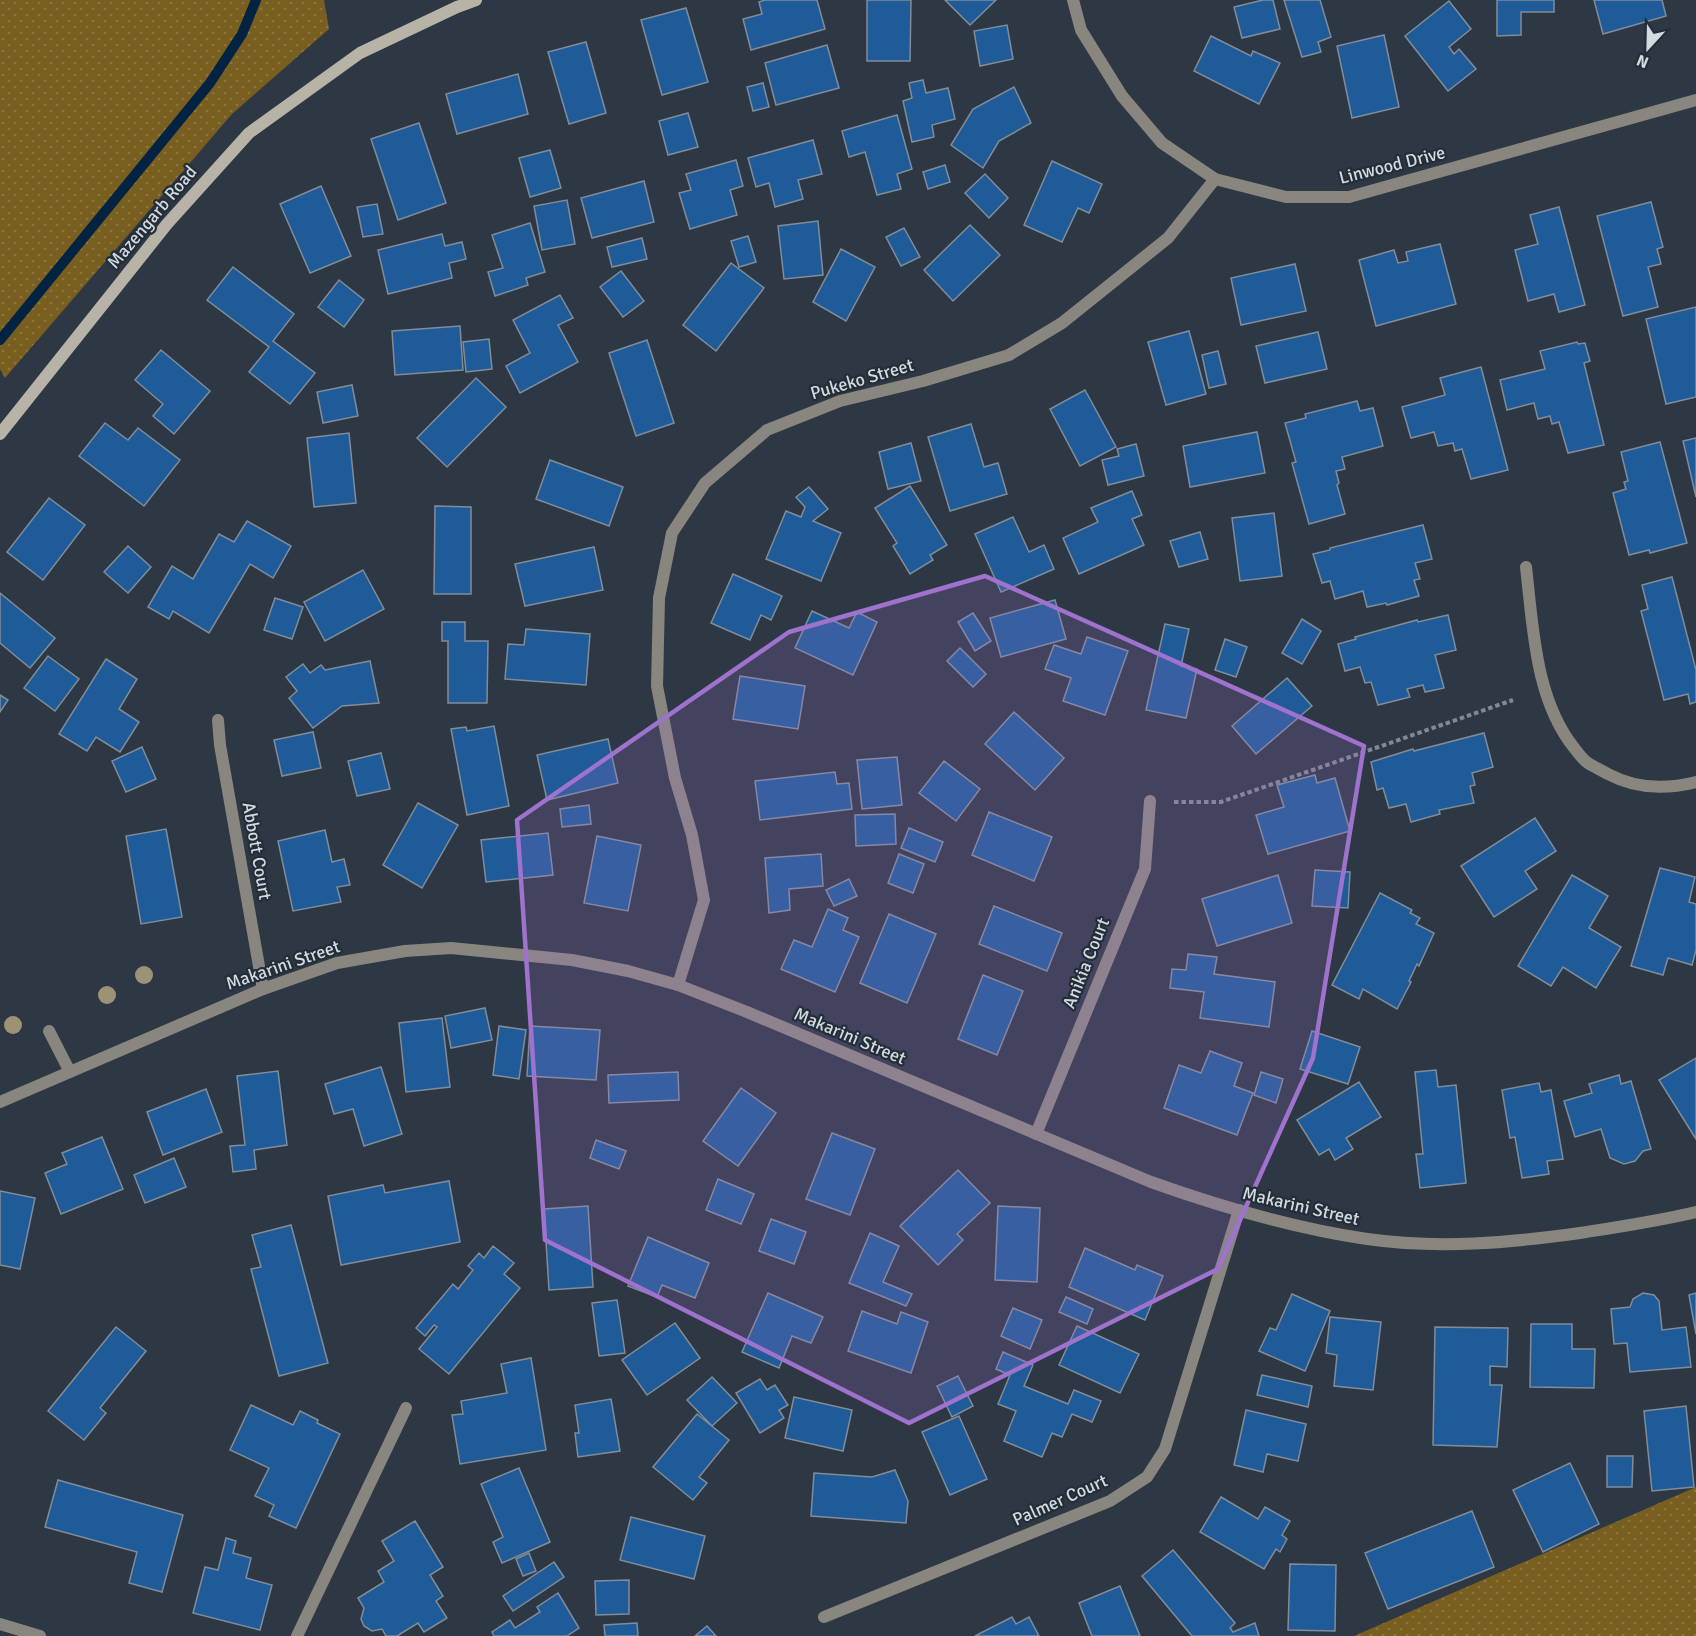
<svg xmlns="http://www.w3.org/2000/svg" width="1696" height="1636" viewBox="0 0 1696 1636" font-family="Signika,sans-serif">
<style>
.grass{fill:url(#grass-dots)}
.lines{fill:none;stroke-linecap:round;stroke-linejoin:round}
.stream{stroke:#032343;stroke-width:10}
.building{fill:#1e5b98;stroke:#808c99;stroke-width:1.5}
.path{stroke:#818a93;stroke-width:4;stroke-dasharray:4.5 3;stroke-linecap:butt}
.service{stroke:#89867f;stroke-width:12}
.minor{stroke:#89867f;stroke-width:12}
.secondary{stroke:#b8b3a7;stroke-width:12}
.tree{fill:#9d9273}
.marked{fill:#9e72cd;fill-opacity:0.2;stroke:#9e72cd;stroke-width:4.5;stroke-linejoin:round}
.labels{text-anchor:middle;stroke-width:4.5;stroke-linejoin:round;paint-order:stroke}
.street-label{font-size:18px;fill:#d3dae1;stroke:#242e39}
</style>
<defs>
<pattern id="grass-dots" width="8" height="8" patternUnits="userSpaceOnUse" patternTransform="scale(1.5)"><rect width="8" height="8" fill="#785e1f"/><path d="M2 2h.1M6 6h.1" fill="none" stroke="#8a743f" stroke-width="1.8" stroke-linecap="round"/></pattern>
</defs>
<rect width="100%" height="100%" fill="#2e3844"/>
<g class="grass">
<polygon points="0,0 324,0 329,29 232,114 5,378 0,369"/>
<polygon points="1696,1487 1696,1636 1354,1636"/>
</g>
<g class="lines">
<polyline class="stream" points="0,340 210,83 242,34 256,0"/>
</g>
<g class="building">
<polygon points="765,0 817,0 825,29 751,50 743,19 762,14 759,2"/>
<polygon points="867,0 911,0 910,61 867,61"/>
<polygon points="945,0 996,0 970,25"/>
<polygon points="1263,0 1273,0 1280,29 1242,38 1234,7"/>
<polygon points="1284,0 1320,0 1331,37 1318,42 1321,52 1302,57"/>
<polygon points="1497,0 1554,0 1554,12 1521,12 1521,35 1497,36"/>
<polygon points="1594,0 1662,0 1666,16 1603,34"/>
<polygon points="1449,1 1471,29 1449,47 1454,54 1459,49 1476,69 1448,91 1405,36"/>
<polygon points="686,8 708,82 662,95 641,20"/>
<polygon points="1007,25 1013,59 980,66 974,31"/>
<polygon points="1384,35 1399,107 1352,118 1337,46"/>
<polygon points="1211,36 1251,56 1253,51 1280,63 1259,104 1194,71"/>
<polygon points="586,42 606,113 569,124 548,52"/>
<polygon points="827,45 839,88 776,105 765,63"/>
<polygon points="518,74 528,114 457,134 446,94"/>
<polygon points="923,80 926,93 948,88 955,119 932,125 934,137 912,142 903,101 912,98 909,83"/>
<polygon points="763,83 769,107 753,111 747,87"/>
<polygon points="1014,87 1031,123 999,141 983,168 951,145 973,109"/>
<polygon points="688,113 698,147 668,155 659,121"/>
<polygon points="897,115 912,169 897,174 901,189 877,195 865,152 849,157 842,131"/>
<polygon points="419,123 446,203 398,220 371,139"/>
<polygon points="813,140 822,174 798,180 803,199 775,207 769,183 756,187 748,158"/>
<polygon points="550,150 561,188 530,197 519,158"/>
<polygon points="736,160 743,186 730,190 737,215 690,229 679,193 691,190 686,174"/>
<polygon points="1052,161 1102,184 1089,213 1078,208 1062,242 1024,225"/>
<polygon points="945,165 950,182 928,189 923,172"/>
<polygon points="985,174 1008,198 989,218 965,193"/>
<polygon points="644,181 654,222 592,238 581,198"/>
<polygon points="321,186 351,256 310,273 280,204"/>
<polygon points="567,200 575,244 542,250 534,206"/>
<polygon points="1651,202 1663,247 1657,249 1661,264 1648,267 1658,307 1623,316 1597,216"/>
<polygon points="377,204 383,234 363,237 357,207"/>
<polygon points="1559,207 1585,305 1559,312 1554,294 1528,301 1515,250 1538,244 1530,215"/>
<polygon points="818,221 823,275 784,279 778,226"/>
<polygon points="530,223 545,272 526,278 528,285 495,296 488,272 503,268 492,235"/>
<polygon points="970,225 1000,255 953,301 924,270"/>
<polygon points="904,228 920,257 901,266 886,237"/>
<polygon points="442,234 445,246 462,242 466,259 449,263 452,278 388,294 378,250"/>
<polygon points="748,236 756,262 739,267 731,241"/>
<polygon points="642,238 647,259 612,267 607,247"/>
<polygon points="1440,244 1456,304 1376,326 1359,260 1394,250 1398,263 1408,261 1406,252"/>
<polygon points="841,249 875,267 846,321 813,302"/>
<polygon points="731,263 764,288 716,351 683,325"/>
<polygon points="1295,264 1306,311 1241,325 1231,278"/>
<polygon points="233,267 294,314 273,341 315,373 290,404 249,372 269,347 207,300"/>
<polygon points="621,271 644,301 623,317 600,287"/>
<polygon points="339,280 364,300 344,327 318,307"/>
<polygon points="560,295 573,318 558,325 578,362 520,393 506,366 530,353 513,320"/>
<polygon points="1696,307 1696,397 1666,404 1646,319"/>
<polygon points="460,326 463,370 395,375 392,331"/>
<polygon points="1189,331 1206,394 1166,405 1148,342"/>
<polygon points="1318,332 1327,369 1265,383 1256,346"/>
<polygon points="489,339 492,369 466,372 463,342"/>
<polygon points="647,340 674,423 636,436 609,353"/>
<polygon points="1577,342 1578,344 1585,343 1590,361 1584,363 1604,445 1568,453 1559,422 1552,424 1550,416 1538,419 1534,403 1507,410 1500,380 1545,369 1540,351"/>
<polygon points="161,350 210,391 174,434 153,416 163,404 135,380"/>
<polygon points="1218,351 1226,384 1209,388 1202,355"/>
<polygon points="1481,367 1508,470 1471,479 1462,449 1455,451 1453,443 1438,446 1434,432 1411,438 1402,407 1445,395 1440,378"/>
<polygon points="476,378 506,407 447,467 417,438"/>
<polygon points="352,385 358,416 323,423 317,392"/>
<polygon points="1085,390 1116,447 1080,466 1050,409"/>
<polygon points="1357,401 1360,411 1373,408 1383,446 1342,457 1345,469 1336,471 1339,483 1337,485 1345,514 1309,524 1292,463 1296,462 1285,423 1306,418 1305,414"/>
<polygon points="105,423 128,440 138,428 180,460 144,506 79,456"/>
<polygon points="971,424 984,467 998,463 1007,494 950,511 928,437"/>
<polygon points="1257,432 1265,473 1190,487 1183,446"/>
<polygon points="349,433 356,503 314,507 307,438"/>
<polygon points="1696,438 1696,497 1683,441"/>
<polygon points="1660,442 1687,543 1650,553 1649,550 1629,555 1613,493 1626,489 1624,482 1628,481 1621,452"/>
<polygon points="911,443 921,481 888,489 879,452"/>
<polygon points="1136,444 1144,476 1108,485 1102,460 1119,456 1117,449"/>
<polygon points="550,460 623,487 609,526 536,499"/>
<polygon points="910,486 947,545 930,555 933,560 910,574 893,546 897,543 875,508"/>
<polygon points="809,487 828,509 813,521 841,533 821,581 766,559 786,511 801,517 805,507 796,497"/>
<polygon points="1132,491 1142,515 1132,519 1144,545 1079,574 1063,538 1098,522 1091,508"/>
<polygon points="49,498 85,525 43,580 7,552"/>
<polygon points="435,506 471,507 471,594 434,594"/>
<polygon points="1274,513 1282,576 1240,581 1232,518"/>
<polygon points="1013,517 1029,552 1044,545 1054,569 1001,592 975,534"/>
<polygon points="247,521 291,546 273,578 250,564 209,633 173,611 169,619 148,607 172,566 193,579 219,534 234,542"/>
<polygon points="1423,525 1432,559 1415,563 1420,579 1414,580 1419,596 1387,605 1386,603 1367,607 1363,591 1335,599 1330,581 1322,583 1313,554 1330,550 1330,548"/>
<polygon points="1200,532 1208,559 1179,567 1170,541"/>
<polygon points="128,546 151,567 128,593 104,572"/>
<polygon points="594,547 603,590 525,606 515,564"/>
<polygon points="363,570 384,609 325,641 304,602"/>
<polygon points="733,574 782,596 771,620 761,615 750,640 711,623"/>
<polygon points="1672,577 1696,670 1696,702 1690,704 1688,694 1664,700 1641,611 1648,609 1642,585"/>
<polygon points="0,593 55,638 30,668 0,643"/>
<polygon points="275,598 303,607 292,639 264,630"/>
<polygon points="1055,600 1066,639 1001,657 990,618"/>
<polygon points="812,611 849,628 857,612 877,622 853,675 795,648"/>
<polygon points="973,613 991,641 975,651 958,622"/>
<polygon points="1448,615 1456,650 1435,655 1444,688 1425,692 1423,685 1407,689 1410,697 1378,705 1371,682 1365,683 1360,667 1345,671 1338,644 1356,639 1355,637 1417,620 1418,622"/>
<polygon points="1302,619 1321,631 1302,664 1282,653"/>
<polygon points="442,622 465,622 465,641 488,641 487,703 448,703 448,641 442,641"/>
<polygon points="1165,624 1189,629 1181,666 1197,669 1186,718 1146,710"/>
<polygon points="526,629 590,634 586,685 505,679 508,644 524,645"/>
<polygon points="1087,637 1128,651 1105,715 1063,701 1071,678 1045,669 1054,645 1081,654"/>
<polygon points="1225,639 1247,647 1236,677 1215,670"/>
<polygon points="960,648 986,674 973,687 947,661"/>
<polygon points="48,656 79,679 55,711 24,688"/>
<polygon points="106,659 137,679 119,709 139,722 120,752 96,737 87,751 59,734"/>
<polygon points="370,661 379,703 342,706 313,728 289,698 297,691 286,677 303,664 310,673 321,665 325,670"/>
<polygon points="740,676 805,686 798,729 733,719"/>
<polygon points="1287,678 1312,706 1256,754 1232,726"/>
<polygon points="0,695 8,700 0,712"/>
<polygon points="1014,712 1064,758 1035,790 985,744"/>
<polygon points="494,726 509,806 467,815 451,729 466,727 467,731"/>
<polygon points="313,732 321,768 282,776 274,740"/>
<polygon points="1484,733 1493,767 1472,773 1475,785 1470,786 1474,803 1439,810 1440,814 1411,822 1406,804 1389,808 1383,788 1377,790 1371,762 1413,749 1414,751"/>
<polygon points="608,739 618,783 547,800 537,755"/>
<polygon points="142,747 156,779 126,792 112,761"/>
<polygon points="381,753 390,789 357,796 348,761"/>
<polygon points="897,757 902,805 862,809 857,760"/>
<polygon points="944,761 980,789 956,821 919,793"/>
<polygon points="835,772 837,784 849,783 852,809 760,820 755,781"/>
<polygon points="1315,775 1317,783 1335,778 1350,831 1268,854 1256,815 1284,807 1277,785"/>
<polygon points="418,803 458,825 422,888 383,865"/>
<polygon points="589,805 591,824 562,827 560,809"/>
<polygon points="989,812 1052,837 1034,881 972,855"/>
<polygon points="895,814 896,844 856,846 855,815"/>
<polygon points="1535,818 1556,851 1525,871 1537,889 1494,917 1461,866"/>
<polygon points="909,828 943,842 935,862 901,848"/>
<polygon points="166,829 182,917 141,924 126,836"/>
<polygon points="325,830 332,862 344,859 350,885 337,887 341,902 293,911 278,841"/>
<polygon points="548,833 553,875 486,882 481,840"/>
<polygon points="597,836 641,845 628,911 584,903"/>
<polygon points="821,854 823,886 789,889 790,910 769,913 765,858"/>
<polygon points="899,854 924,864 913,893 888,883"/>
<polygon points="1660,868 1695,877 1689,902 1696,904 1696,950 1692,965 1668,958 1663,975 1631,966"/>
<polygon points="1315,870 1350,872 1348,908 1312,906"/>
<polygon points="1278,875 1292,923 1217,946 1202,899"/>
<polygon points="1572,875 1608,896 1589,928 1621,947 1596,988 1563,967 1551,986 1518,966"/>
<polygon points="849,879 857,896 834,906 826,890"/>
<polygon points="1380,893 1412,910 1410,913 1420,918 1416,924 1434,933 1419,966 1417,964 1409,981 1411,982 1397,1009 1363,989 1359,999 1332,985"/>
<polygon points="994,906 1062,933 1047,971 979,944"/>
<polygon points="828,909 848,918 843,930 859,937 835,992 781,969 794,940 812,947"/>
<polygon points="889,914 936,934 907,1003 860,983"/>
<polygon points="1188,954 1217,957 1214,974 1275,982 1269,1027 1200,1018 1204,992 1170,988 1172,969 1186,970"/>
<polygon points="983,975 1023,991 997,1055 958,1039"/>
<polygon points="485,1008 492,1040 451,1048 445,1016"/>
<polygon points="442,1018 450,1087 406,1092 399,1023"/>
<polygon points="499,1026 526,1030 519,1079 493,1075"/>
<polygon points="530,1026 600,1030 596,1080 527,1076"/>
<polygon points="1312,1031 1360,1047 1348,1084 1300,1069"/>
<polygon points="1210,1051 1242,1063 1234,1086 1253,1093 1237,1135 1164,1108 1179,1065 1201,1073"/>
<polygon points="1696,1058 1696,1139 1659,1080"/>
<polygon points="381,1067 402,1134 364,1146 353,1109 334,1114 325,1084"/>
<polygon points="1436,1070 1438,1087 1456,1085 1466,1183 1420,1188 1416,1154 1423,1154 1415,1072"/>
<polygon points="278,1071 287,1145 254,1150 256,1169 233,1172 230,1146 245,1145 237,1076"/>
<polygon points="678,1072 679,1100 609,1103 608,1075"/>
<polygon points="1261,1072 1283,1079 1276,1103 1254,1095"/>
<polygon points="1619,1075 1621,1084 1631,1081 1651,1149 1643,1151 1635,1161 1624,1164 1610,1158 1601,1129 1575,1137 1564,1101 1592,1093 1589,1084"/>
<polygon points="1359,1082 1381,1117 1346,1138 1353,1149 1335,1160 1329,1149 1319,1155 1297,1120"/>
<polygon points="1539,1083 1541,1092 1551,1090 1563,1159 1547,1161 1549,1174 1522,1178 1515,1137 1510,1138 1502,1090"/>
<polygon points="741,1088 776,1113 738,1166 703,1141"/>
<polygon points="206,1089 222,1132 163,1155 147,1112"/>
<polygon points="832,1133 875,1149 850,1215 806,1199"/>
<polygon points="102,1137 123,1189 61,1214 45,1173 67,1164 62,1153"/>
<polygon points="596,1140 626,1151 619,1169 590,1158"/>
<polygon points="174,1158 186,1187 145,1203 134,1175"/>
<polygon points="958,1170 990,1203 957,1234 963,1240 938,1265 900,1226"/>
<polygon points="718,1179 754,1194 741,1224 706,1210"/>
<polygon points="449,1181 460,1242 341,1265 328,1196 383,1185 385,1193"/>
<polygon points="0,1191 35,1198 20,1269 0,1265"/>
<polygon points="588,1206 593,1287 549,1290 544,1209"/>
<polygon points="998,1206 1040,1208 1037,1282 995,1280"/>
<polygon points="771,1219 806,1232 794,1264 759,1251"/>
<polygon points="291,1225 328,1363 279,1376 251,1269 261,1267 252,1235"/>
<polygon points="870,1233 899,1246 883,1282 912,1294 906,1306 849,1283"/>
<polygon points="648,1237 709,1263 695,1298 662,1285 657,1297 628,1286"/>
<polygon points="493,1246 514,1263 504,1274 520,1288 449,1374 419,1349 437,1327 434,1325 425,1336 416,1328 453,1284 458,1289 473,1270 468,1266 479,1253 484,1258"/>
<polygon points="1085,1248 1135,1270 1137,1265 1163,1276 1145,1320 1069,1287"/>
<polygon points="768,1293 823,1317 811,1343 792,1336 779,1368 742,1352"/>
<polygon points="1643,1293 1654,1295 1659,1301 1662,1330 1686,1327 1691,1367 1630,1372 1627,1343 1614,1344 1611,1309 1630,1307 1633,1299"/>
<polygon points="1696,1293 1696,1334 1689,1295"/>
<polygon points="1292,1294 1330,1311 1305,1371 1259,1351 1270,1328 1276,1330"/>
<polygon points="1066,1297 1093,1309 1087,1324 1059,1312"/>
<polygon points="617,1300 625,1353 599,1356 592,1303"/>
<polygon points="1013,1308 1042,1320 1030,1349 1001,1336"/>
<polygon points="862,1311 897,1324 901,1312 928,1322 911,1373 848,1351"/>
<polygon points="1330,1317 1381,1322 1373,1390 1334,1386 1337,1355 1326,1353"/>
<polygon points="675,1323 700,1358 647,1395 622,1360"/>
<polygon points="1531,1324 1572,1324 1572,1349 1595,1349 1594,1388 1530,1387"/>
<polygon points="1077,1326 1139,1354 1120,1393 1059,1365"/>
<polygon points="116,1327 146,1351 100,1408 106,1413 84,1440 48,1411"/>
<polygon points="1435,1327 1508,1328 1507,1367 1490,1366 1490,1385 1502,1385 1497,1447 1433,1445"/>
<polygon points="1003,1352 1033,1365 1024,1386 1068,1404 1074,1390 1101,1401 1092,1422 1072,1414 1062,1437 1052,1433 1042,1457 1004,1441 1016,1411 998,1404 1010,1375 996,1369"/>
<polygon points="531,1358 546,1450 460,1464 452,1415 463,1414 461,1401 507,1393 501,1364"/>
<polygon points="1262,1375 1312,1386 1308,1407 1257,1395"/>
<polygon points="958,1376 973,1406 952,1417 937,1386"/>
<polygon points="712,1377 737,1403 712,1426 687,1400"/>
<polygon points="760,1379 767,1390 775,1385 788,1405 779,1410 784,1418 760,1433 736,1393"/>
<polygon points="794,1397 852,1410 843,1451 785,1438"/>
<polygon points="611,1399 620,1451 578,1457 575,1433 579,1433 575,1405"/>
<polygon points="251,1405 293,1425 300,1411 318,1420 317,1423 340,1434 296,1528 269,1516 274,1505 255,1496 269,1468 230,1450"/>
<polygon points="1686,1406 1694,1487 1652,1491 1644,1411"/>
<polygon points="1246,1410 1306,1424 1298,1461 1267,1454 1263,1472 1234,1465"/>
<polygon points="697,1414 729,1440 699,1477 707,1483 693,1500 653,1467"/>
<polygon points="959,1416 987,1479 950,1495 922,1432"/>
<polygon points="1607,1456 1633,1456 1632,1487 1607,1487"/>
<polygon points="1570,1463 1599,1524 1543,1552 1513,1490"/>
<polygon points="519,1468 550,1542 502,1563 493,1542 503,1537 481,1484"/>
<polygon points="895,1470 908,1501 906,1523 811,1516 814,1473 872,1477"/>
<polygon points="58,1480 183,1515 162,1592 129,1583 137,1552 45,1527"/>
<polygon points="1221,1497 1258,1519 1265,1507 1290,1521 1282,1535 1287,1539 1280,1552 1276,1549 1264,1569 1200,1532"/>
<polygon points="1472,1511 1494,1567 1388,1609 1365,1553"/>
<polygon points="631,1517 705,1536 694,1579 620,1560"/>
<polygon points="415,1521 443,1567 430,1575 443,1596 436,1601 447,1618 424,1632 418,1623 397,1636 386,1636 382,1629 372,1631 364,1626 361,1619 364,1608 358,1598 384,1582 378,1571 394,1561 382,1541"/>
<polygon points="226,1538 236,1541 233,1553 251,1558 246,1578 272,1585 260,1630 193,1613 205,1567 218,1570"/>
<polygon points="1173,1550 1235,1623 1230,1628 1233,1632 1255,1623 1259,1636 1192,1636 1142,1576"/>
<polygon points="529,1553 536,1571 523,1576 516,1559"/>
<polygon points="554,1562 564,1577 513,1611 503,1596"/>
<polygon points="1290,1564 1336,1565 1335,1631 1288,1630"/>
<polygon points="629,1580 629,1614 596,1615 595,1581"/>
<polygon points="1120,1586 1140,1636 1092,1636 1079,1603"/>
<polygon points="558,1593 579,1628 567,1636 494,1636 492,1632 510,1620 515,1628 540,1612 537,1607"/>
<polygon points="1012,1617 1016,1624 1029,1617 1039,1636 975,1636"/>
<polygon points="637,1623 638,1636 605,1636 604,1625"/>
<polygon points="707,1626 716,1636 695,1636"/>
</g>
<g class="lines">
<polyline class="path" points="1174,802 1221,802 1513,700"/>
<polyline class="service" points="49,1031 70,1072"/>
<g class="minor">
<polyline points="1073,0 1081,30 1122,96 1162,143 1215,179 1286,197 1349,197 1696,100"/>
<path d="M1526,567C1533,627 1535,700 1575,749C1579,754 1583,760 1588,763C1594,767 1601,770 1608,774C1636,789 1665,790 1696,782"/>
<polyline points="218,720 220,745 263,989"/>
<polyline points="678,985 704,900 692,835 675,778 657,686 659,598 672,533 705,483 767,430 840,401 923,381 1009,355 1062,323 1168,238 1215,179"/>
<path d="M0,1102L263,989L337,963L405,951L451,948L572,960L628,971L678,985L747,1012L1151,1182C1221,1207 1293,1228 1367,1239C1438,1249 1509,1243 1580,1233C1618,1227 1658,1221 1696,1212"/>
<polyline points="1036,1134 1145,869 1150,801"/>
<polyline points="824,1617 1110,1501 1147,1477 1165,1449 1239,1210"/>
<polyline points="0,1624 40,1636"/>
<polyline points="297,1636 406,1408"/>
</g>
<polyline class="secondary" points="0,434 167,224 249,133 360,53 457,7 476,0"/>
</g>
<g class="tree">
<circle cx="144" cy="975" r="9"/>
<circle cx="107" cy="995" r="9"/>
<circle cx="13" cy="1025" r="9"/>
</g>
<path class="marked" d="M985,576L1364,746L1313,1058L1218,1269L909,1423L545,1240L517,820L789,632Z"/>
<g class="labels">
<g class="street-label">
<text transform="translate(1392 165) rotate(-14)" y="6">Linwood Drive</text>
<text transform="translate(152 217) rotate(-50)" y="6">Mazengarb Road</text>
<text transform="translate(862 379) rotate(-16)" y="6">Pukeko Street</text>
<text transform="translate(257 851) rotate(80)" y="6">Abbott Court</text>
<text transform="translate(1086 963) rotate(-68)" y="6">Anikia Court</text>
<text transform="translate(283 965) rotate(-19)" y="6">Makarini Street</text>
<text transform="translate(850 1036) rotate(23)" y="6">Makarini Street</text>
<text transform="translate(1301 1206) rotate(13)" y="6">Makarini Street</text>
<text transform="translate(1060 1500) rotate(-24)" y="6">Palmer Court</text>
</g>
</g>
<g transform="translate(1648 48) rotate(202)" stroke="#242e39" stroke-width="4.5" paint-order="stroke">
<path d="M0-4.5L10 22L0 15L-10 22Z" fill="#d3dae1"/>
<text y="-9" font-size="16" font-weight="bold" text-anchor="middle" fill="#d3dae1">N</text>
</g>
</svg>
